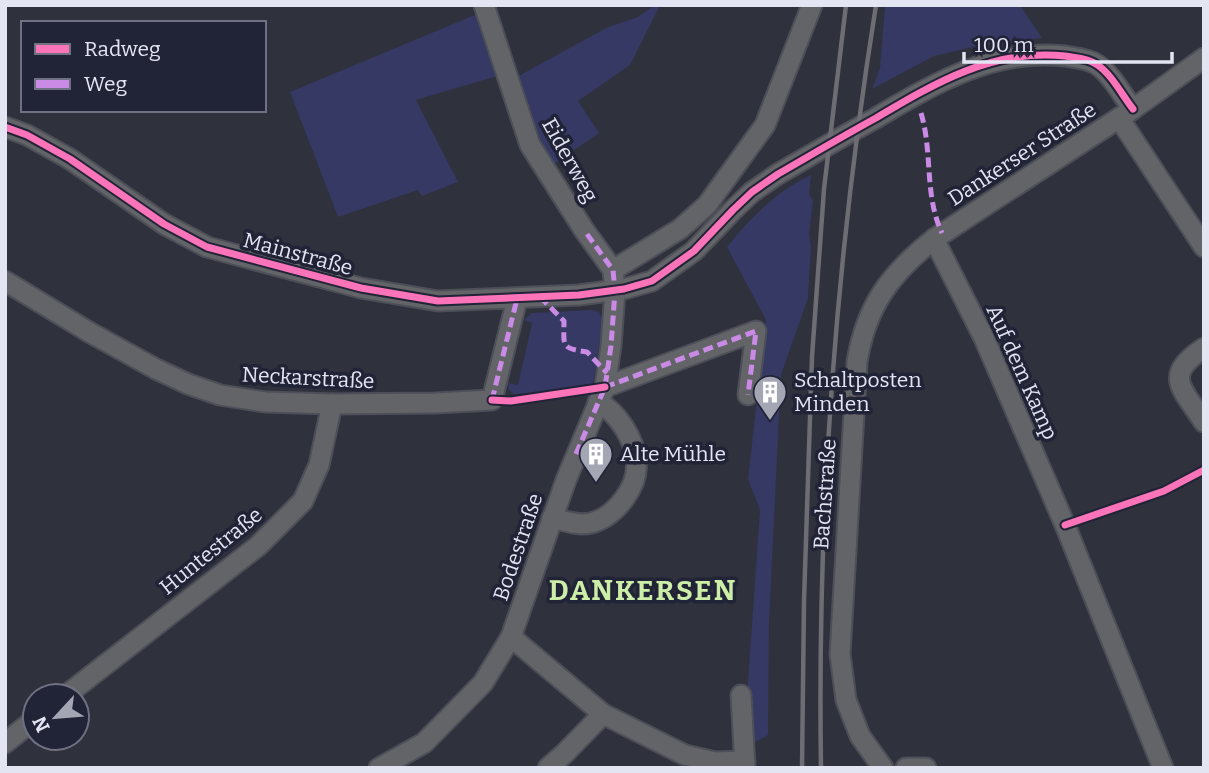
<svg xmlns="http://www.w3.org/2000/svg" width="1209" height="773" viewBox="0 0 1209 773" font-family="Bitter,serif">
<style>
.green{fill:#353963}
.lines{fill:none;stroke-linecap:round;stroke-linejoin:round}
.minor-casing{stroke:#4d4f58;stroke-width:23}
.minor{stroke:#636468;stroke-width:19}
.rail{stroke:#6d6d73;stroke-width:4.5}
.quiet{stroke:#ca8be6;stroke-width:5;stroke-dasharray:10 5;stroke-linecap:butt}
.cycleway-casing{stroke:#212337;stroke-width:11}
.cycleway{stroke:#fb73b8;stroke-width:7}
.labels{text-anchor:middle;stroke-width:7;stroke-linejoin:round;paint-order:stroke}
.street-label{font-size:21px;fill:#e3e5f3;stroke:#212337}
.poi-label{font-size:21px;fill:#e3e5f3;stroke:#212337;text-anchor:start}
.district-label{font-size:28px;font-weight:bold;letter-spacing:2px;fill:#cdeea6;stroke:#212337}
</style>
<rect width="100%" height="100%" fill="#2f313c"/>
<g class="green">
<polygon points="655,5 660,5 630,65 578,101 599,133 551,166 545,156 513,79 608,27 638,17"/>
<polygon points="885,5 1020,5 1042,38 986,44 934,56 872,89 880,68"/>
<polygon points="482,12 504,74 416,100 458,182 422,196 418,190 338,217 290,92"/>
<path d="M811,175L809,194L813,201L809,235L811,246L808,298L781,375L769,623L768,735L752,744L747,696L760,510L748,479L766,320L727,247C750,218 778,190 811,175Z"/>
<polygon points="592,310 599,312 603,320 594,380 591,386 552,393 514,394 509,390 508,383 518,385 532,323 524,320 532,313"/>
</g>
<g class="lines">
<defs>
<g id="minor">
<polyline points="1119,118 1204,247"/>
<path d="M5,127L27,135L70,159L164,224L207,247L361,288L438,301L579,295L624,289L652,281L694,251L733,210L752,192L778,174C811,155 843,136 876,118C935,83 994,48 1065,56C1075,58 1087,58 1096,64C1111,73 1122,95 1133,109"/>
<polyline points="934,239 984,338 1065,525 1163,768"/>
<polyline points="613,270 680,229 707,205 765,125 812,5"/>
<polyline points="5,281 89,332 156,369 188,384 220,395 265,402 332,404 435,403 492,400 517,299"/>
<path d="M1204,348C1162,376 1182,388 1204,422"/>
<polyline points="605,387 756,331 748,395"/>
<path d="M552,518C565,521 578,526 591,523C615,517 640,486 636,460C634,438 617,412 598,402"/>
<polyline points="511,637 603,714 685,755 715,762 745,761"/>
<polyline points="741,695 745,768"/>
<polyline points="65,696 258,546 303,501 319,465 332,404"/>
<polyline points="5,743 35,719"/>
<polyline points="379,768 424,743 483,683 511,637 566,480 605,387 611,346 615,291 613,270 584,230 530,145 484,5"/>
<polyline points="548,768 564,754 603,714"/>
<path d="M883,768L860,736L846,700L840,654L857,362C866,306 890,274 934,239L1133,109L1204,58"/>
<polyline points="906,768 926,768"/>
</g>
</defs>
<use href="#minor" class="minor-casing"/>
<use href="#minor" class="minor"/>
<g class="rail">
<polyline points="802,768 804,601 812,357 824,189 846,5"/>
<path d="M821,768C817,513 836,256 876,5"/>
</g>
<g class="quiet">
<path d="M921,113C933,153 924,195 942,233"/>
<path d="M540,297L564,321C564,346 560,348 587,352L607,373"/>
<polyline points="605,387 756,331 748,395"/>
<polyline points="492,400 517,299"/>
<polyline points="576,454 605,387 611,346 615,291 613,270 584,230"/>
</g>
<defs>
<g id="cycleway">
<path d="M5,127L27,135L70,159L164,224L207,247L361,288L438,301L579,295L624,289L652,281L694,251L733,210L752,192L778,174C811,155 843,136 876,118C935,83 994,48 1065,56C1075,58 1087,58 1096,64C1111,73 1122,95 1133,109"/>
<polyline points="492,400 511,401 605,387"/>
<polyline points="1065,525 1164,491 1204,470"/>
</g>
</defs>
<use href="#cycleway" class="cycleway-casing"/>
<use href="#cycleway" class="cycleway"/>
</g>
<defs>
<symbol id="building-pin" viewBox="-11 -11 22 30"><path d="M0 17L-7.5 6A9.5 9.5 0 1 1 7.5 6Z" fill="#a4a6b3" stroke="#212337"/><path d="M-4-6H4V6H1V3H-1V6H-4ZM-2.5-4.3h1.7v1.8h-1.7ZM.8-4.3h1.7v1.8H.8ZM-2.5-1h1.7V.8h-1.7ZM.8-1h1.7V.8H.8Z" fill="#fff"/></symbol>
</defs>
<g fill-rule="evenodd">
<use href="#building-pin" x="751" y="373" width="38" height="52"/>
<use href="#building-pin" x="577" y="435" width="38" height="52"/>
</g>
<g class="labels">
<g class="street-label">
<text transform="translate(1022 154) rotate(-33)" y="7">Dankerser Straße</text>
<text transform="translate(570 160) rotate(61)" y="7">Eiderweg</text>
<text transform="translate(298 254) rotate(15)" y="7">Mainstraße</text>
<text transform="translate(1022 372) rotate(66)" y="7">Auf dem Kamp</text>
<text transform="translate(308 378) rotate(3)" y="7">Neckarstraße</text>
<text transform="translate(825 494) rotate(-86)" y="7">Bachstraße</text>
<text transform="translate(518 547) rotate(-71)" y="7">Bodestraße</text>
<text transform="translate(211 551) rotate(-39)" y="7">Huntestraße</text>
</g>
<g class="poi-label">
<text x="794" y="387">Schaltposten<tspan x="794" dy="24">Minden</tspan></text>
<text x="620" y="461">Alte Mühle</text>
</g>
<g class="district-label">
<text x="643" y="600">DANKERSEN</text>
</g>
</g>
<rect width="1209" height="773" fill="none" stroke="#e3e5f3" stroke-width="14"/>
<rect x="21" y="21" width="245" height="91" fill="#212337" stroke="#6f7182" stroke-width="2"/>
<rect x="35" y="44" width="35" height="10" fill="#fb73b8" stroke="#6f7182" stroke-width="2"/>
<text x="84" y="56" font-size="21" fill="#e3e5f3">Radweg</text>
<rect x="35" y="79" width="35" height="10" fill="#ca8be6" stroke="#6f7182" stroke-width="2"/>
<text x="84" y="91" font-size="21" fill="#e3e5f3">Weg</text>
<g transform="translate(56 717) rotate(244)"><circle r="33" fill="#212337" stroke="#6f7182" stroke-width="2"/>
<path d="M0-5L12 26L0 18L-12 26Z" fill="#a4a6b3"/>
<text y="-10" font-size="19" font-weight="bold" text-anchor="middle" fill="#e3e5f3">N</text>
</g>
<path d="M964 52v10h208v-10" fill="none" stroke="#e3e5f3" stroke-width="3.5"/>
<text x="974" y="52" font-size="21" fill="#e3e5f3" stroke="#212337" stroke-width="5" paint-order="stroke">100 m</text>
</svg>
